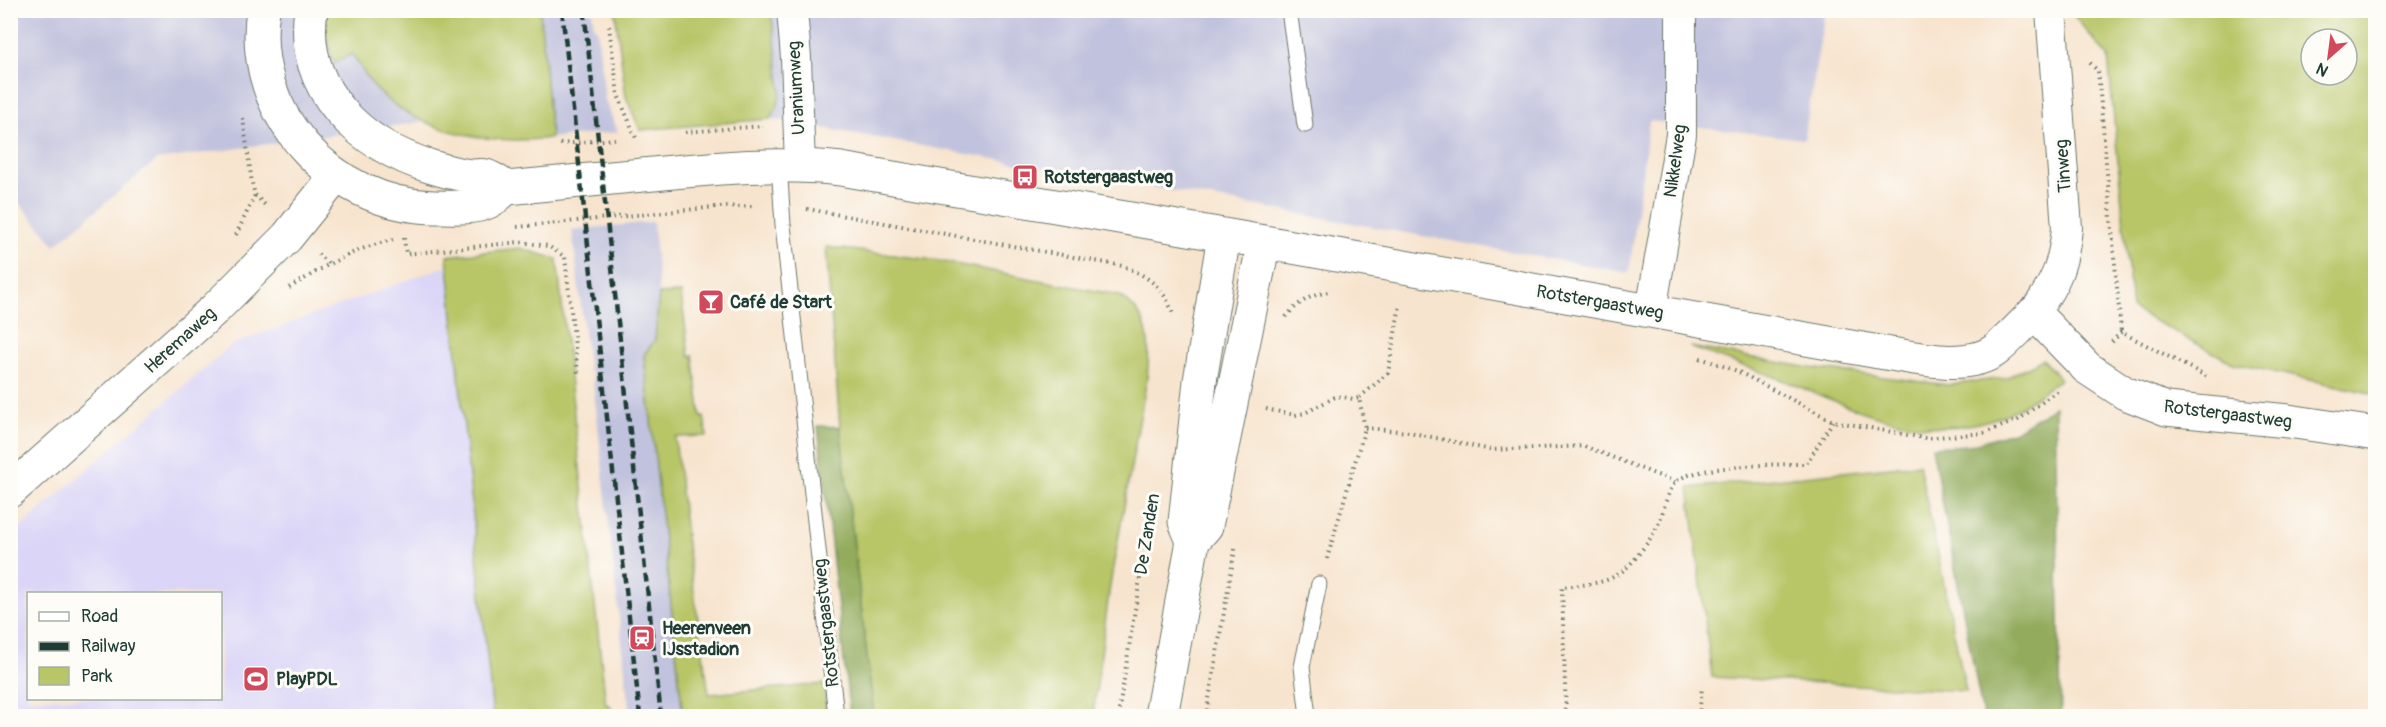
<svg xmlns="http://www.w3.org/2000/svg" width="2386" height="727" viewBox="0 0 2386 727" font-family="Pangolin,sans-serif">
<style>
.built{fill:#dbd6f7;fill-rule:evenodd}
.industrial{fill:#c1c2dd}
.green{fill:#b8c668;stroke:#6c824e;stroke-width:1.5;fill-rule:evenodd}
.forest{fill:#92ab5c;stroke:#587448;stroke-width:1.5}
.lines{fill:none;stroke-linecap:round;stroke-linejoin:round}
.service-casing{stroke:#6b776a;stroke-width:17}
.minor-casing{stroke:#6b776a;stroke-width:32}
.tertiary-casing{stroke:#6b776a;stroke-width:35}
.secondary-casing{stroke:#6b776a;stroke-width:35}
.path{stroke:#6b776a;stroke-width:4;stroke-dasharray:1.5 4.5;stroke-linecap:butt}
.service{stroke:#fff;stroke-width:15}
.minor{stroke:#fff;stroke-width:30}
.tertiary{stroke:#fff;stroke-width:33}
.secondary{stroke:#fff;stroke-width:33}
.rail{stroke:#1f3d34;stroke-width:4.5;stroke-dasharray:9 4.5;stroke-linecap:butt}
.labels{text-anchor:middle;stroke-width:6;stroke-linejoin:round;paint-order:stroke}
.street-label{font-size:18px;fill:#1f3d34;stroke:#fdfcf7}
.poi-label{font-size:18px;font-weight:bold;fill:#1f3d34;stroke:#fdfcf7;text-anchor:start}
</style>
<rect width="100%" height="100%" fill="#fdfcf7"/>
<filter id="ink" filterUnits="userSpaceOnUse"><feTurbulence type="fractalNoise" baseFrequency=".0167" numOctaves="2"/><feDisplacementMap in="SourceGraphic" scale="12" xChannelSelector="R" yChannelSelector="G"/><feConvolveMatrix kernelMatrix="1 2 1 2 8 2 1 2 1" color-interpolation-filters="sRGB"/></filter>
<filter id="wash" filterUnits="userSpaceOnUse"><feTurbulence type="fractalNoise" baseFrequency=".008" numOctaves="4" result="noise"/><feDisplacementMap in="SourceGraphic" scale="24" xChannelSelector="R" yChannelSelector="G"/><feGaussianBlur stdDeviation="1.35" result="paint"/><feColorMatrix in="noise" values="0 0 0 0 0 0 0 0 0 0 0 0 0 0 0 0 0 1.4 0 .05"/><feComposite in="paint" operator="in"/></filter>
<g filter="url(#wash)">
<rect width="100%" height="100%" fill="#f7e4ce"/>
<path class="built" d="M485,252L554,716H11L10,536L233,344ZM28,594H220V698H28Z"/>
<g class="industrial">
<polygon points="10,11 496,11 512,109 157,160 55,245 11,193"/>
<polygon points="540,11 592,11 594,28 597,28 605,100 618,132 551,138"/>
<polygon points="744,11 1825,11 1804,139 1649,121 1629,273 756,116"/>
<polygon points="653,222 659,294 655,341 659,499 683,716 630,716 592,372 589,372 572,230"/>
</g>
<g class="green">
<path d="M326,11H540L551,138C492,145 423,134 379,92C368,82 361,66 352,54L334,63C327,45 324,30 326,11Z"/>
<polygon points="615,11 771,11 781,91 778,105 770,119 640,130 626,97"/>
<path d="M2070,11H2375V394L2233,363L2132,309L2108,57ZM2311,39H2347V75H2311Z"/>
<path d="M826,247L934,260L1117,295C1152,314 1150,343 1147,378L1110,585L1093,716H874L840,427Z"/>
<polygon points="520,248 557,259 606,705 610,705 612,716 493,716 447,256"/>
<polygon points="681,293 689,356 693,355 701,417 704,417 707,436 675,437 687,545 709,694 824,684 827,716 683,716 644,355 655,340 659,294"/>
<path d="M1690,347L1811,368L1948,385L2006,378L2043,359L2060,379C2043,391 2025,406 2007,414C1925,448 1855,408 1780,379C1750,368 1720,358 1690,347Z"/>
<polygon points="1919,464 1966,691 1712,677 1689,488"/>
</g>
<g class="forest">
<polygon points="2055,406 2061,716 1983,716 1932,447 1970,445 2016,431"/>
<polygon points="818,426 840,427 874,716 850,716"/>
</g>
</g>
<g filter="url(#ink)">
<g class="lines">
<defs>
<g id="service">
<polyline points="1289,10 1305,125"/>
<polyline points="779,164 783,225 836,716"/>
<polyline points="1308,716 1302,667 1319,584"/>
</g>
<g id="minor">
<polyline points="792,10 796,58 800,165"/>
<polyline points="1651,311 1681,135 1681,10"/>
<path d="M2034,313C2056,282 2063,266 2067,228L2051,10"/>
</g>
<g id="tertiary">
<path d="M1264,242L1879,352C1912,357 1968,372 1997,349C2010,338 2022,325 2034,313L2087,368L2125,393L2166,409L2288,421L2376,434"/>
<polyline points="10,491 216,308 287,237 336,176"/>
</g>
<g id="secondary">
<path d="M263,10C247,113 332,205 434,207C450,207 473,209 488,202C495,199 501,192 507,188C555,183 604,179 653,174C716,168 777,162 841,169L1264,242L1206,526L1193,541L1161,716"/>
<path d="M311,10C299,90 361,146 432,167C445,171 459,175 473,176C477,176 482,175 486,176C493,178 500,184 507,188"/>
<polyline points="1193,541 1185,522 1200,381 1224,236"/>
</g>
</defs>
<use href="#service" class="service-casing"/>
<use href="#minor" class="minor-casing"/>
<use href="#tertiary" class="tertiary-casing"/>
<use href="#secondary" class="secondary-casing"/>
<g class="path">
<polyline points="609,26 618,95 636,138"/>
<polyline points="2090,63 2098,71 2121,332"/>
<polyline points="243,118 252,183 255,195 267,207"/>
<polyline points="685,132 763,126"/>
<polyline points="560,144 615,139"/>
<path d="M807,209L1123,266C1147,275 1166,289 1173,315"/>
<polyline points="517,227 716,207 755,206"/>
<polyline points="236,235 255,195"/>
<polyline points="404,238 406,254 520,242 548,246 565,257 578,373"/>
<polyline points="318,254 329,264"/>
<path d="M289,288C326,266 351,249 393,240"/>
<path d="M1286,317C1297,303 1312,294 1330,292"/>
<polyline points="2112,342 2121,332 2206,376"/>
<polyline points="1700,358 1737,371 1833,421 1924,438 1984,433 2018,420 2060,389"/>
<polyline points="1266,409 1295,415 1305,413 1337,396 1354,399 1359,398"/>
<polyline points="1365,428 1409,432 1491,450 1584,446 1675,482"/>
<polyline points="1327,559 1365,428 1359,398 1388,373 1400,305"/>
<polyline points="1118,716 1148,528"/>
<polyline points="1206,716 1235,549"/>
<path d="M1566,716L1562,587C1600,583 1617,584 1641,551C1649,541 1655,532 1660,520C1664,509 1668,490 1676,482C1692,465 1781,464 1806,464L1833,421"/>
<polyline points="1699,716 1702,687"/>
</g>
<use href="#service" class="service"/>
<use href="#minor" class="minor"/>
<use href="#tertiary" class="tertiary"/>
<use href="#secondary" class="secondary"/>
<g class="rail">
<polyline points="562,10 640,716"/>
<polyline points="584,10 661,716"/>
</g>
</g>
</g>
<defs>
<symbol id="bus-square" viewBox="-11 -11 22 22"><rect x="-9" y="-9" width="18" height="18" rx="4" fill="#d1495b" stroke="#fdfcf7"/><path d="M-5-6H5V4H4V6H2V4H-2V6H-4V4H-5ZM-3.5-4V0h7V-4ZM-3.5 1.2v1.5H-2V1.2ZM2 1.2v1.5H3.5V1.2Z" fill="#fff"/></symbol>
<symbol id="bar-square" viewBox="-11 -11 22 22"><rect x="-9" y="-9" width="18" height="18" rx="4" fill="#d1495b" stroke="#fdfcf7"/><path d="M-6-5H6L.8 .8V4.5H3.5V6h-7V4.5H-.8V.8Z" fill="#fff"/></symbol>
<symbol id="station-square" viewBox="-11 -11 22 22"><rect x="-9" y="-9" width="18" height="18" rx="4" fill="#d1495b" stroke="#fdfcf7"/><path d="M-3-6H3Q5-6 5-4V2Q5 4 3 4L4.5 6H3L1.5 4h-3L-3 6H-4.5L-3 4Q-5 4-5 2V-4Q-5-6-3-6ZM-3.5-4v3h7v-3ZM-3.5 1v1.5H-2V1ZM2 1v1.5H3.5V1Z" fill="#fff"/></symbol>
<symbol id="stadium-square" viewBox="-11 -11 22 22"><rect x="-9" y="-9" width="18" height="18" rx="4" fill="#d1495b" stroke="#fdfcf7"/><path d="M0-5a6.5 5 0 1 0 0 10a6.5 5 0 1 0 0-10ZM-3.5-1.8h7v3.6h-7Z" fill="#fff"/></symbol>
</defs>
<g fill-rule="evenodd">
<use href="#bus-square" x="1010" y="162" width="30" height="30"/>
<use href="#bar-square" x="696" y="287" width="30" height="30"/>
<use href="#station-square" x="627" y="623" width="30" height="30"/>
<use href="#stadium-square" x="241" y="664" width="30" height="30"/>
</g>
<g class="labels">
<g class="street-label">
<text transform="translate(796 88) rotate(-93)" y="6">Uraniumweg</text>
<text transform="translate(1675 161) rotate(-82)" y="6">Nikkelweg</text>
<text transform="translate(2063 166) rotate(-94)" y="6">Tinweg</text>
<text transform="translate(1600 302) rotate(10)" y="6">Rotstergaastweg</text>
<text transform="translate(180 340) rotate(-42)" y="6">Heremaweg</text>
<text transform="translate(2228 414) rotate(7)" y="6">Rotstergaastweg</text>
<text transform="translate(1147 534) rotate(-81)" y="6">De Zanden</text>
<text transform="translate(826 623) rotate(-96)" y="6">Rotstergaastweg</text>
</g>
<g class="poi-label">
<text x="1044" y="183">Rotstergaastweg</text>
<text x="730" y="308">Café de Start</text>
<text x="662" y="634">Heerenveen<tspan x="662" dy="21">IJsstadion</tspan></text>
<text x="276" y="685">PlayPDL</text>
</g>
</g>
<rect width="2386" height="727" fill="none" stroke="#fdfcf7" stroke-width="36"/>
<rect x="27" y="592" width="195" height="108" fill="#fdfcf7" stroke="#a4b0a9" stroke-width="1.5"/>
<rect x="39" y="612" width="30" height="9" fill="#ffffff" stroke="#a4b0a9" stroke-width="1.5"/>
<text x="81" y="622" font-size="18" fill="#1f3d34">Road</text>
<rect x="39" y="642" width="30" height="9" fill="#1f3d34" stroke="#a4b0a9" stroke-width="1.5"/>
<text x="81" y="652" font-size="18" fill="#1f3d34">Railway</text>
<rect x="39" y="667" width="30" height="18" fill="#b8c668" stroke="#a4b0a9" stroke-width="1.5"/>
<text x="81" y="682" font-size="18" fill="#1f3d34">Park</text>
<g transform="translate(2329 57) rotate(208)"><circle r="28" fill="#fdfcf7" stroke="#a4b0a9" stroke-width="1.5"/>
<path d="M0-4.5L10 22L0 15L-10 22Z" fill="#d1495b"/>
<text y="-9" font-size="16" font-weight="bold" text-anchor="middle" fill="#1f3d34">N</text>
</g>
</svg>
